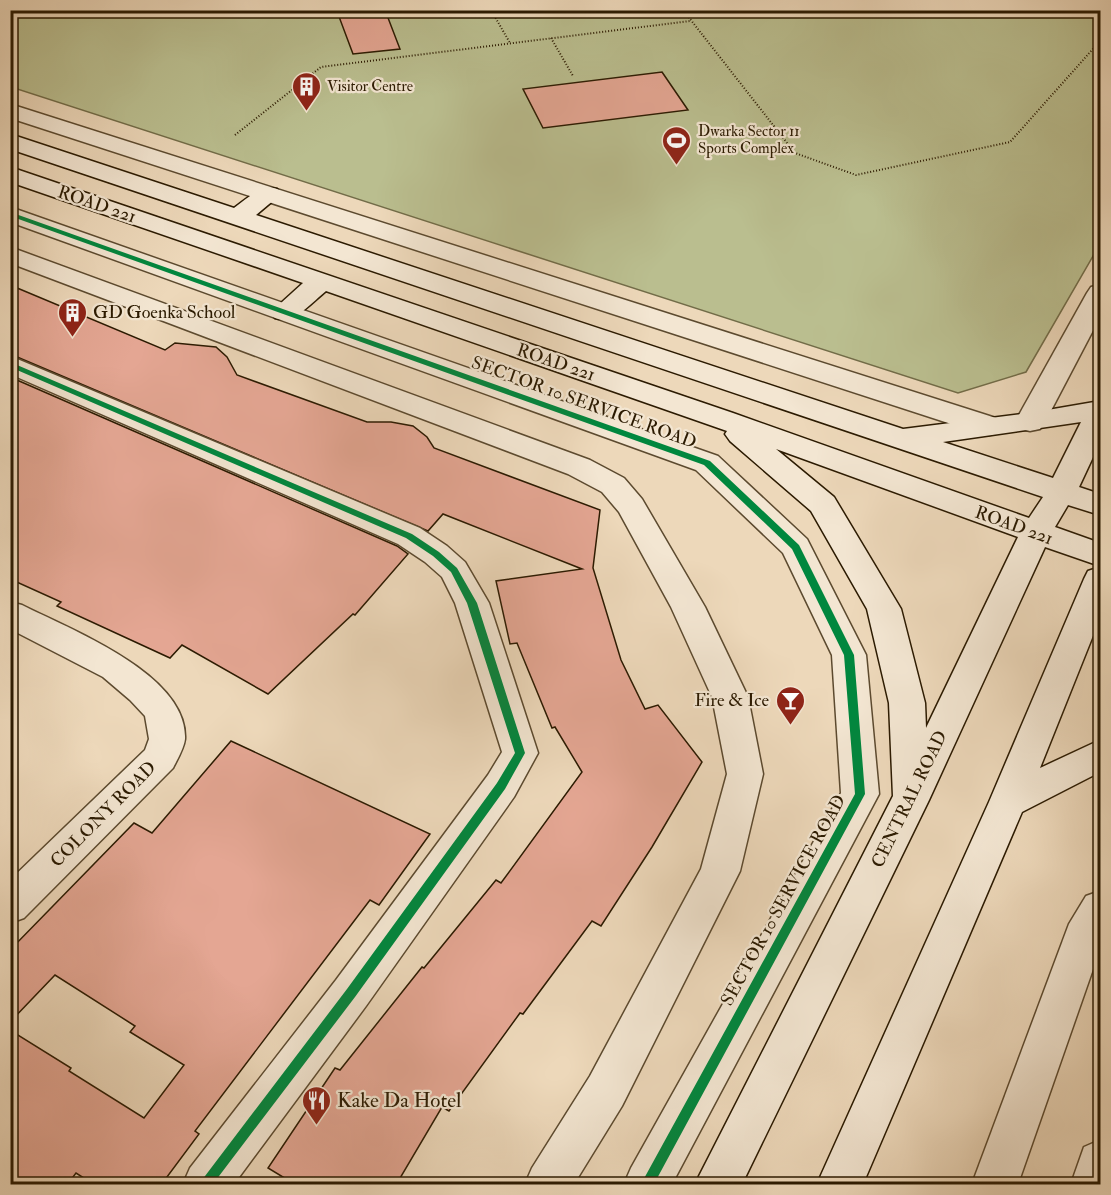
<svg xmlns="http://www.w3.org/2000/svg" width="1111" height="1195" viewBox="0 0 1111 1195" font-family="'IM FELL Double Pica',serif">
<style>
.green{fill:#babe8f;stroke:#726c48;stroke-width:1.5}
.building{fill:#e4a693;stroke:#2b1a01;stroke-width:1.5}
.lines{fill:none;stroke-linecap:round;stroke-linejoin:round}
.street-casing{stroke:#5c4a2f;stroke-width:3}
.secondary-casing{stroke:#2b1a01;stroke-width:3}
.path{stroke:#2b1a01;stroke-width:2;stroke-dasharray:1 2;stroke-linecap:butt}
.street{fill:#f3e6d2;fill-rule:evenodd}
.secondary{fill:#f3e6d2;fill-rule:evenodd}
.cycleway-casing{stroke:#f3e6d2;stroke-width:4}
.cycleway{fill:#00873e;fill-rule:evenodd}
.labels{text-anchor:middle;stroke-width:4.5;stroke-linejoin:round;paint-order:stroke}
.far-poi-label{font-size:15px;fill:#2b1a01;stroke:#f3e6d2;text-anchor:start}
.street-label{font-size:18px;fill:#2b1a01;stroke:#f3e6d2}
.poi-label{font-size:18px;fill:#2b1a01;stroke:#f3e6d2;text-anchor:start}
.near-poi-label{font-size:21px;fill:#2b1a01;stroke:#f3e6d2;text-anchor:start}
</style>
<rect width="100%" height="100%" fill="#edd8ba"/>
<filter id="stains"><feTurbulence type="fractalNoise" baseFrequency=".00333" numOctaves="4"/><feColorMatrix values="0 0 0 0 .2 0 0 0 0 .09 0 0 0 0 .02 0 0 0 .5 -.17"/></filter>
<radialGradient id="worn" r=".72"><stop offset=".6" stop-color="#630" stop-opacity="0"/><stop offset="1" stop-color="#630" stop-opacity=".3"/></radialGradient>
<polygon class="green" points="11,11 1100,11 1100,244 1026,372 958,393 11,87"/>
<g class="building">
<polygon points="370,10 385,10 400,49 353,54 338,14"/>
<polygon points="662,72 688,110 543,128 523,89"/>
<polygon points="10,285 165,350 175,343 216,347 227,357 237,375 367,422 391,422 413,426 427,437 434,448 600,510 593,568 621,660 645,709 658,705 702,762 652,847 601,926 592,921 523,1014 520,1013 449,1111 442,1107 396,1185 296,1185 268,1168 335,1068 340,1070 422,967 424,968 496,880 501,883 582,772 555,727 552,728 517,643 510,644 496,581 582,569 443,514 428,531 10,354"/>
<polygon points="10,377 397,546 408,554 355,615 353,614 268,694 182,645 170,658 57,606 61,602 10,579"/>
<polygon points="231,741 430,834 379,905 370,900 195,1131 199,1134 161,1185 95,1185 76,1173 67,1185 10,1185 10,1030 71,1068 69,1071 144,1118 184,1065 130,1032 135,1026 55,975 10,1022 10,950 134,823 152,833"/>
</g>
<g class="lines">
<defs>
<g id="street">
<polygon points="10,104 999,419 1004,426 999,433 989,435 979,433 10,118"/>
<polygon points="10,207 718,456 807,539 866,655 879,794 672,1184 624,1184 631,1168 841,793 832,655 783,553 696,470 10,222"/>
<polygon points="10,247 590,460 624,478 642,499 705,607 748,697 763,774 740,871 622,1106 574,1184 525,1184 532,1168 590,1076 701,869 727,774 712,697 671,607 619,512 602,492 568,474 10,263"/>
<polygon points="1100,285 1100,317 1045,422 1040,429 1030,431 1020,429 1015,422 1087,293 1091,287"/>
<polygon points="10,356 420,528 447,546 465,562 489,603 538,753 514,797 366,1006 234,1184 183,1184 190,1168 336,980 488,775 502,752 455,603 442,577 425,562 398,544 10,374"/>
<path d="M10,602L22,605C69,629 188,674 185,739C184,748 177,760 173,768L24,918L10,923V880L145,750L149,739L145,716L130,700L103,677L10,629Z"/>
<polygon points="1100,891 1100,949 1018,1184 972,1184 1069,924 1086,896"/>
<polygon points="1100,1140 1100,1184 1071,1184 1084,1147"/>
</g>
<g id="secondary">
<path d="M10,134L234,208C248,198 260,185 277,189L281,194L256,215L903,429L1030,413L1100,401V442L1079,487L1100,494V515L1068,505L1055,527L1100,543V566L1045,547L929,800L742,1184H695L893,796L889,703L867,609L811,511L730,441L725,434L727,431L326,291C310,304 296,323 275,318L271,312L303,283L10,182V167L733,413L1029,518L1043,497L10,149ZM1081,422L1053,478L943,442ZM776,449L1018,537L926,728L925,703L901,609L834,497Z"/>
<polygon points="1100,567 1100,618 1040,768 1100,740 1100,772 1022,812 863,1184 817,1184 989,802 1084,579 1088,571"/>
</g>
</defs>
<use href="#street" class="street-casing"/>
<use href="#secondary" class="secondary-casing"/>
<g class="path">
<polyline points="491,10 510,43"/>
<polyline points="683,10 795,153 856,175 1010,142 1100,41"/>
<polyline points="551,38 573,76"/>
<polyline points="235,135 321,67 690,21"/>
</g>
<use href="#street" class="street"/>
<use href="#secondary" class="secondary"/>
<defs>
<g id="cycleway">
<polygon points="10,212 710,461 799,545 854,655 865,794 654,1184 641,1184 855,794 844,655 792,549 704,465 10,216"/>
<polygon points="10,362 412,534 439,552 457,568 477,603 525,753 505,789 355,997 213,1184 200,1184 202,1180 347,989 497,783 515,753 467,603 451,572 433,556 406,538 10,367"/>
</g>
</defs>
<use href="#cycleway" class="cycleway-casing"/>
<use href="#cycleway" class="cycleway"/>
</g>
<defs>
<symbol id="building-pin" viewBox="-11 -11 22 30"><path d="M0 17L-7.5 6A9.5 9.5 0 1 1 7.5 6Z" fill="#8f2418" stroke="#f3e6d2"/><path d="M-4-6H4V6H1V3H-1V6H-4ZM-2.5-4.3h1.7v1.8h-1.7ZM.8-4.3h1.7v1.8H.8ZM-2.5-1h1.7V.8h-1.7ZM.8-1h1.7V.8H.8Z" fill="#fff"/></symbol>
<symbol id="stadium-pin" viewBox="-11 -11 22 30"><path d="M0 17L-7.5 6A9.5 9.5 0 1 1 7.5 6Z" fill="#8f2418" stroke="#f3e6d2"/><path d="M0-5a6.5 5 0 1 0 0 10a6.5 5 0 1 0 0-10ZM-3.5-1.8h7v3.6h-7Z" fill="#fff"/></symbol>
<symbol id="bar-pin" viewBox="-11 -11 22 30"><path d="M0 17L-7.5 6A9.5 9.5 0 1 1 7.5 6Z" fill="#8f2418" stroke="#f3e6d2"/><path d="M-6-5H6L.8 .8V4.5H3.5V6h-7V4.5H-.8V.8Z" fill="#fff"/></symbol>
<symbol id="restaurant-pin" viewBox="-11 -11 22 30"><path d="M0 17L-7.5 6A9.5 9.5 0 1 1 7.5 6Z" fill="#8f2418" stroke="#f3e6d2"/><path d="M-5-6h1v4h1v-4h1v4h1v-4h1v5L-1.5 .5V6h-2V.5L-5-1ZM5-6V6H3V1.5H1.5Q1.5-4 5-6Z" fill="#fff"/></symbol>
</defs>
<g fill-rule="evenodd">
<use href="#building-pin" x="290" y="70" width="33" height="45"/>
<use href="#stadium-pin" x="660" y="124" width="33" height="45"/>
<use href="#building-pin" x="56" y="296" width="33" height="45"/>
<use href="#bar-pin" x="774" y="684" width="33" height="45"/>
<use href="#restaurant-pin" x="300" y="1084" width="33" height="45"/>
</g>
<g class="labels">
<g class="far-poi-label">
<text x="327" y="91">Visitor Centre</text>
<text x="698" y="136">Dwarka Sector 11<tspan x="698" dy="17">Sports Complex</tspan></text>
</g>
<g class="street-label">
<text transform="translate(97 204) rotate(19)" y="6">ROAD 221</text>
<text transform="translate(556 362) rotate(19)" y="6">ROAD 221</text>
<text transform="translate(584 402) rotate(20)" y="6">SECTOR 10 SERVICE ROAD</text>
<text transform="translate(1014 525) rotate(20)" y="6">ROAD 221</text>
<text transform="translate(909 799) rotate(-64)" y="6">CENTRAL ROAD</text>
<text transform="translate(103 814) rotate(-45)" y="6">COLONY ROAD</text>
<text transform="translate(783 900) rotate(-61)" y="6">SECTOR 10 SERVICE ROAD</text>
</g>
<g class="poi-label">
<text x="93" y="318">GD Goenka School</text>
<text x="769" y="706" text-anchor="end">Fire &amp; Ice</text>
</g>
<g class="near-poi-label">
<text x="337" y="1107">Kake Da Hotel</text>
</g>
</g>
<rect width="1111" height="1195" fill="none" stroke="#edd8ba" stroke-width="36"/>
<rect x="12" y="12" width="1087" height="1171" fill="none" stroke="#2b1a01" stroke-width="3"/>
<rect x="18" y="18" width="1075" height="1159" fill="none" stroke="#2b1a01" stroke-width="1.5"/>
<rect width="100%" height="100%" filter="url(#stains)"/>
<rect width="100%" height="100%" fill="url(#worn)"/>
</svg>
